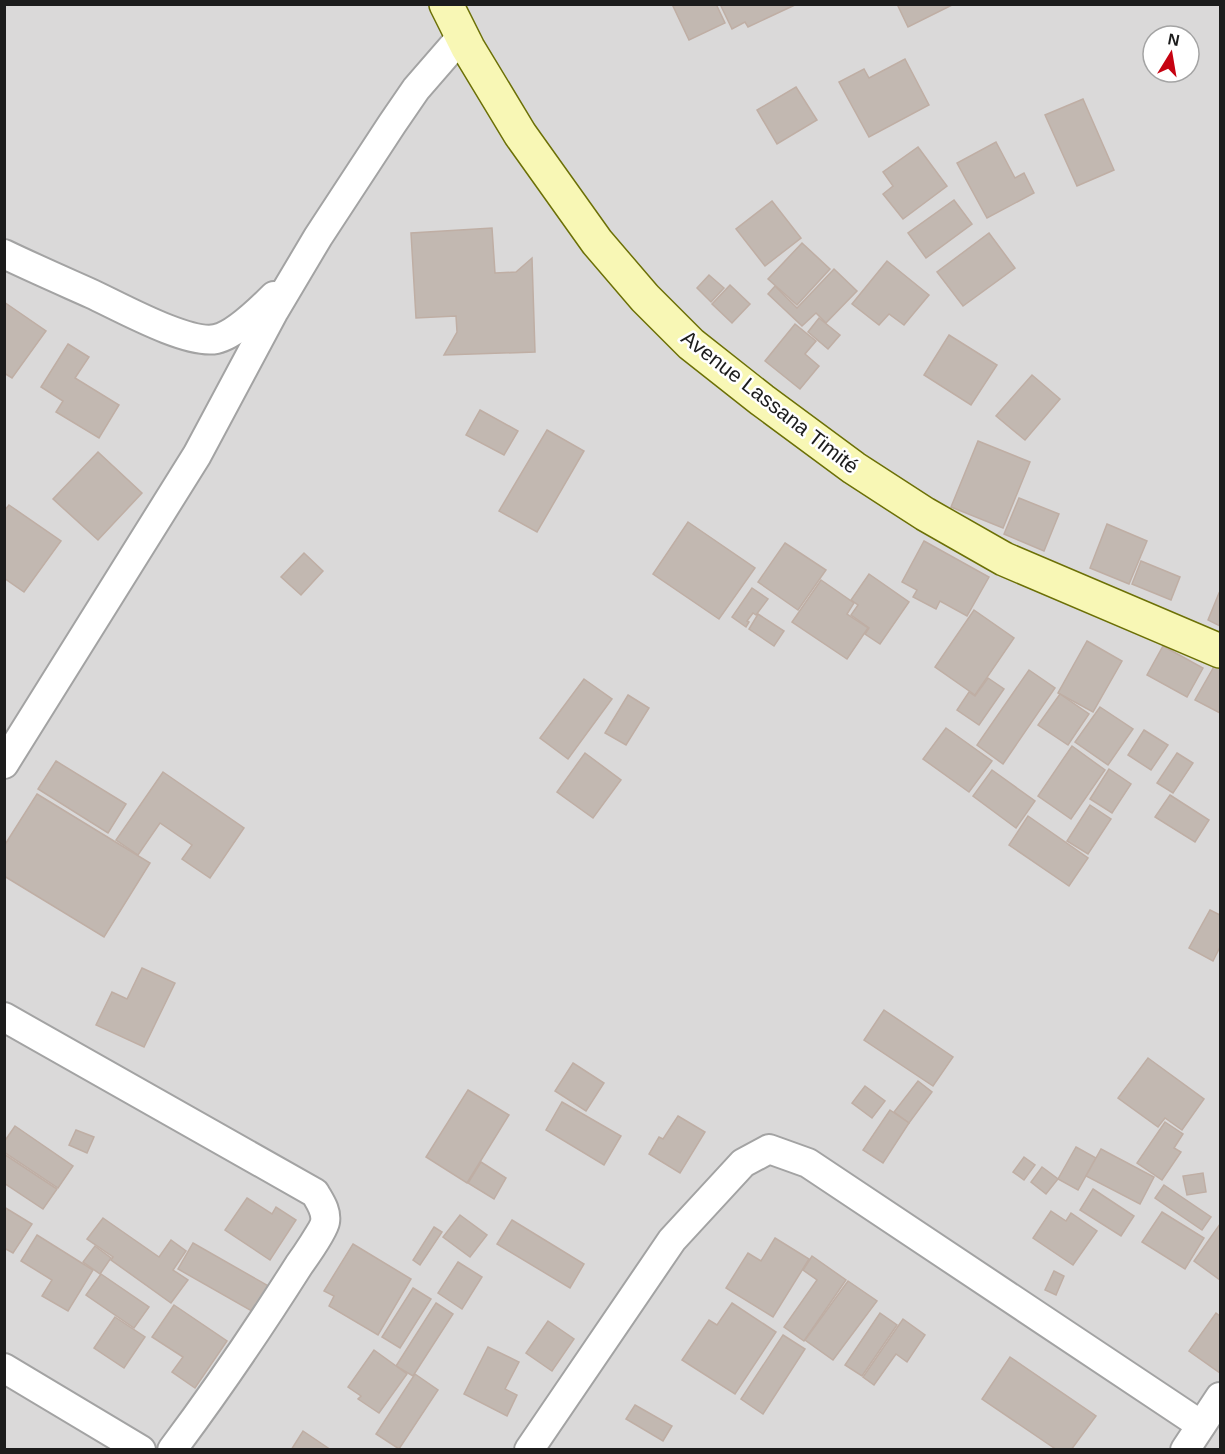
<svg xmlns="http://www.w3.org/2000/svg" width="1225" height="1454" viewBox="0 0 1225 1454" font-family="Helvetica,sans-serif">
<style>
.residential{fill:#dad9d9;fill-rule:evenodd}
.building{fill:#c2b8b1;stroke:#bfaea4;stroke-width:1.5}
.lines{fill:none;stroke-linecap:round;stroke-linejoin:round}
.street-casing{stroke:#a3a3a3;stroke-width:32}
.secondary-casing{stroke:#6c7006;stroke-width:36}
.street{stroke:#fff;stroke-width:28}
.secondary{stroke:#f8f7b5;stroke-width:33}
.labels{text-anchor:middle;stroke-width:5;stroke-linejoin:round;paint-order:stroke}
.street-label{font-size:21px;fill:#1c1c1c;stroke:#fff}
</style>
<rect width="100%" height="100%" fill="#ede9e2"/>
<path class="residential" d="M5,5H1220V1449H5ZM1153,36H1189V72H1153Z"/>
<g class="building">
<polygon points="672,4 716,4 725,23 689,40"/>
<polygon points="720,4 797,4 748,27 745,22 732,29"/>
<polygon points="897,4 954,4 908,27"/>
<polygon points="905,59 929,105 869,137 839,82 864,69 869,78"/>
<polygon points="796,87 817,120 777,144 757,110"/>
<polygon points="1083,99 1114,170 1077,186 1045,115"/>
<polygon points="996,142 1015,178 1024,173 1034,193 987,218 957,163"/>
<polygon points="918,147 947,186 903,219 883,194 893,186 883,172"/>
<polygon points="954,200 972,224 926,258 908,233"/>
<polygon points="772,201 801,238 765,266 736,229"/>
<polygon points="492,228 495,273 516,272 532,258 535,352 444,355 457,332 456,316 416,318 411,233"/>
<polygon points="989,233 1015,268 963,306 937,272"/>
<polygon points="802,243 830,269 797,305 768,279"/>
<polygon points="887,261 929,295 904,325 889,314 879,325 852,304"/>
<polygon points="834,269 857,291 826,323 816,313 802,326 768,294 775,286 797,308"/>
<polygon points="709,275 724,288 711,302 697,288"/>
<polygon points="730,285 750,304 732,323 712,304"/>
<polygon points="4,302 46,331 12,378 4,373"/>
<polygon points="819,318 840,335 828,349 808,332"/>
<polygon points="795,324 816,341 805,354 819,366 800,389 765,361"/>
<polygon points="949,335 997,365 971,405 924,375"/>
<polygon points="68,344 89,357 75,378 119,405 99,438 56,412 63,401 41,387"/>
<polygon points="1032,375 1060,399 1025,440 996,416"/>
<polygon points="480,410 518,431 504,455 466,435"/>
<polygon points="547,430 584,451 537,532 499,511"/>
<polygon points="978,441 1030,462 1003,528 951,507"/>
<polygon points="98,452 142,493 98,540 53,499"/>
<polygon points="1019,498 1059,514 1044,551 1004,534"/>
<polygon points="9,505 61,541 24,592 4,578 4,511"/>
<polygon points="688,522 755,568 719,619 653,574"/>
<polygon points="1107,524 1147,541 1129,584 1090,568"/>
<polygon points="924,541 989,577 967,616 940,601 936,609 913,597 917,590 902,582"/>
<polygon points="785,543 826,570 798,610 758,582"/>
<polygon points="304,553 323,571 301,595 281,577"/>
<polygon points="1141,561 1180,577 1171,600 1132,584"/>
<polygon points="869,574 909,602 880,644 865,634 869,628 851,615 858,605 851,600"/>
<polygon points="821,580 854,603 847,614 868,628 847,659 792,622"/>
<polygon points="752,588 768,599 756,615 753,613 747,621 749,622 746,627 732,617"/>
<polygon points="1219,593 1220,594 1220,626 1208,620"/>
<polygon points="974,610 1014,638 975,695 935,667"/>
<polygon points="758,614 784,631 774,646 749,629"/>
<polygon points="1087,641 1122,661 1093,712 1058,693"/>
<polygon points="1163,646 1203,668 1187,697 1147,675"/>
<polygon points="1216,663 1220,666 1220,713 1195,700"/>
<polygon points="1029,670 1055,688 1003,764 977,745"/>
<polygon points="988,678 1004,689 979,725 957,710 969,692 975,696"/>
<polygon points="584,679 612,699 568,759 540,738"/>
<polygon points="1060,694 1089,714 1068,745 1038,725"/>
<polygon points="628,695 649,708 626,745 605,733"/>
<polygon points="1100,707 1133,729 1108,765 1075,742"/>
<polygon points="946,728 992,761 969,792 923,759"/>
<polygon points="1144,730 1168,745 1151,770 1128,755"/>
<polygon points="1072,746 1105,770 1071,819 1038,796"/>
<polygon points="585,753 621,780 593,818 557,792"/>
<polygon points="1177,753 1193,763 1173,793 1157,783"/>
<polygon points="56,761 126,804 108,833 38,789"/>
<polygon points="1109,769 1131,784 1112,813 1090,799"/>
<polygon points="992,770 1035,801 1016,828 973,796"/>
<polygon points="163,772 244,828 210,878 182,859 192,845 160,823 138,855 116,840"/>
<polygon points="37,794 150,863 104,937 4,876 4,846"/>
<polygon points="1170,795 1209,820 1195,842 1155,817"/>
<polygon points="1090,805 1111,819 1088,854 1067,841"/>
<polygon points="1028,816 1088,858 1069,886 1009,845"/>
<polygon points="1210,910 1220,915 1220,947 1213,961 1189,948"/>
<polygon points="142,968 175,983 144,1047 96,1025 112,992 127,999"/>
<polygon points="884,1010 953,1057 933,1086 864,1040"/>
<polygon points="1148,1058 1204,1099 1182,1130 1165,1118 1158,1127 1118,1098"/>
<polygon points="573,1063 604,1083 586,1111 555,1091"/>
<polygon points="918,1081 932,1092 909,1123 894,1112"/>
<polygon points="865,1086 885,1101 872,1118 852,1103"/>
<polygon points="468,1090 509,1115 467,1183 426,1157"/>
<polygon points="562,1102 621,1136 604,1165 546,1130"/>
<polygon points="890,1110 909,1123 883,1163 863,1150"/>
<polygon points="678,1116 705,1132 680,1173 649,1154 659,1137 663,1139"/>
<polygon points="1165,1122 1183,1134 1174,1148 1181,1152 1162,1180 1137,1163"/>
<polygon points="15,1126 73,1166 58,1188 4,1152 4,1142"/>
<polygon points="76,1130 94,1137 87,1153 69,1145"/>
<polygon points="1076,1147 1096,1158 1078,1190 1058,1179"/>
<polygon points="1101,1149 1154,1177 1140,1204 1086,1176"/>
<polygon points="4,1154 57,1189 43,1209 4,1183"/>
<polygon points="1024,1157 1035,1165 1024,1180 1013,1172"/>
<polygon points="481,1162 506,1178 494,1199 468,1183"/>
<polygon points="1042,1167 1058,1179 1046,1194 1031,1182"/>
<polygon points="1203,1173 1206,1192 1187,1195 1183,1176"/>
<polygon points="1164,1185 1211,1217 1202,1230 1155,1198"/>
<polygon points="1093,1189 1134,1216 1121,1236 1080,1210"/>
<polygon points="247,1198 272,1214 276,1207 296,1220 270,1260 225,1230"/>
<polygon points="4,1207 32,1224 13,1253 4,1248"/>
<polygon points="1051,1211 1066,1221 1071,1213 1097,1231 1073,1265 1033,1238"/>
<polygon points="1162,1212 1204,1238 1185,1269 1142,1242"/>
<polygon points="460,1215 487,1235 470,1257 443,1237"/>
<polygon points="103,1218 159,1257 171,1240 186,1251 173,1270 188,1280 171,1303 111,1260 113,1257 87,1239"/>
<polygon points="512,1220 584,1264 570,1288 497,1244"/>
<polygon points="1220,1224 1220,1280 1194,1261"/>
<polygon points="434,1227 442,1232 420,1265 413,1260"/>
<polygon points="37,1235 93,1270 68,1311 42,1296 52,1280 21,1261"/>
<polygon points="775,1238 809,1259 773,1317 726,1288 748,1253 761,1261"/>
<polygon points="193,1243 272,1288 257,1314 178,1269"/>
<polygon points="353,1244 411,1279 378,1335 329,1306 334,1296 324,1291"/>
<polygon points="95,1246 111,1258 100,1274 83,1262"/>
<polygon points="812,1256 846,1280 804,1341 784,1327 817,1280 803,1270"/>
<polygon points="458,1262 482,1277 462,1309 438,1293"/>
<polygon points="1054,1271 1064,1276 1056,1295 1045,1290"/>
<polygon points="101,1274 149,1307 134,1328 86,1295"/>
<polygon points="848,1281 877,1301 833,1360 805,1340"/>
<polygon points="413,1288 431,1299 400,1348 382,1337"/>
<polygon points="436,1303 453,1314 413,1376 396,1366"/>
<polygon points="732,1303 776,1332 735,1394 682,1360 709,1320 717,1325"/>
<polygon points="174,1305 227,1341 195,1388 172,1372 183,1357 152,1337"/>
<polygon points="880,1313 897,1325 862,1376 845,1365"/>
<polygon points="1216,1313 1220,1316 1220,1373 1189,1351"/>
<polygon points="115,1317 145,1337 124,1368 94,1348"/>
<polygon points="903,1319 925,1335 907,1362 896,1354 874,1385 863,1377"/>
<polygon points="548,1321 574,1339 552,1371 526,1353"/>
<polygon points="783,1335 805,1349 763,1414 741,1399"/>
<polygon points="488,1347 519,1362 505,1389 517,1395 507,1416 464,1394"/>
<polygon points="374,1350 407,1374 379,1413 358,1399 361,1396 348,1387"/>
<polygon points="1010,1357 1096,1416 1071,1450 1057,1450 982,1399"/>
<polygon points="415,1374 438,1390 399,1449 376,1434"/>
<polygon points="635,1405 672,1426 663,1441 626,1419"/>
<polygon points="303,1431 331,1450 291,1450"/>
</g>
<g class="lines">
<defs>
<g id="street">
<path d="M4,254C33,268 63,281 92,294C120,307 188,345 216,339C235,335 261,309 274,296"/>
<polyline points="4,764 197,455 274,311 318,237 392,124 416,89 462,36"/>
<path d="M4,1017L315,1193C320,1202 327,1211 325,1222C324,1229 304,1258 299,1265C259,1328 217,1390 172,1450"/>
<polyline points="4,1368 141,1450"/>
<polyline points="529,1450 672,1240 743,1163 769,1149 808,1163 1201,1425"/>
<polyline points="1185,1450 1220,1397"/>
</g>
<polyline id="secondary" points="446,4 468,48 520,134 597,242 645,298 691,344 762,400 854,468 925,514 1004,559 1220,651"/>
</defs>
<use href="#street" class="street-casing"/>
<use href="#secondary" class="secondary-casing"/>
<use href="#street" class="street"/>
<use href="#secondary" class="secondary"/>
</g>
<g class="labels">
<g class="street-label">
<text transform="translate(770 402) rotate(38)" y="7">Avenue Lassana Timité</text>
</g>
</g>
<rect width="1225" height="1454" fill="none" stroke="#1c1c1c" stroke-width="12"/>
<g transform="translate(1171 54) rotate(11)"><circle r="28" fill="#ffffff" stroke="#a4a4a4" stroke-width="1.5"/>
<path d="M0-4.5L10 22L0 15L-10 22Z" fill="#c60211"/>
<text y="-9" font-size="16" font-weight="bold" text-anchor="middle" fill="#1c1c1c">N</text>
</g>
</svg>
